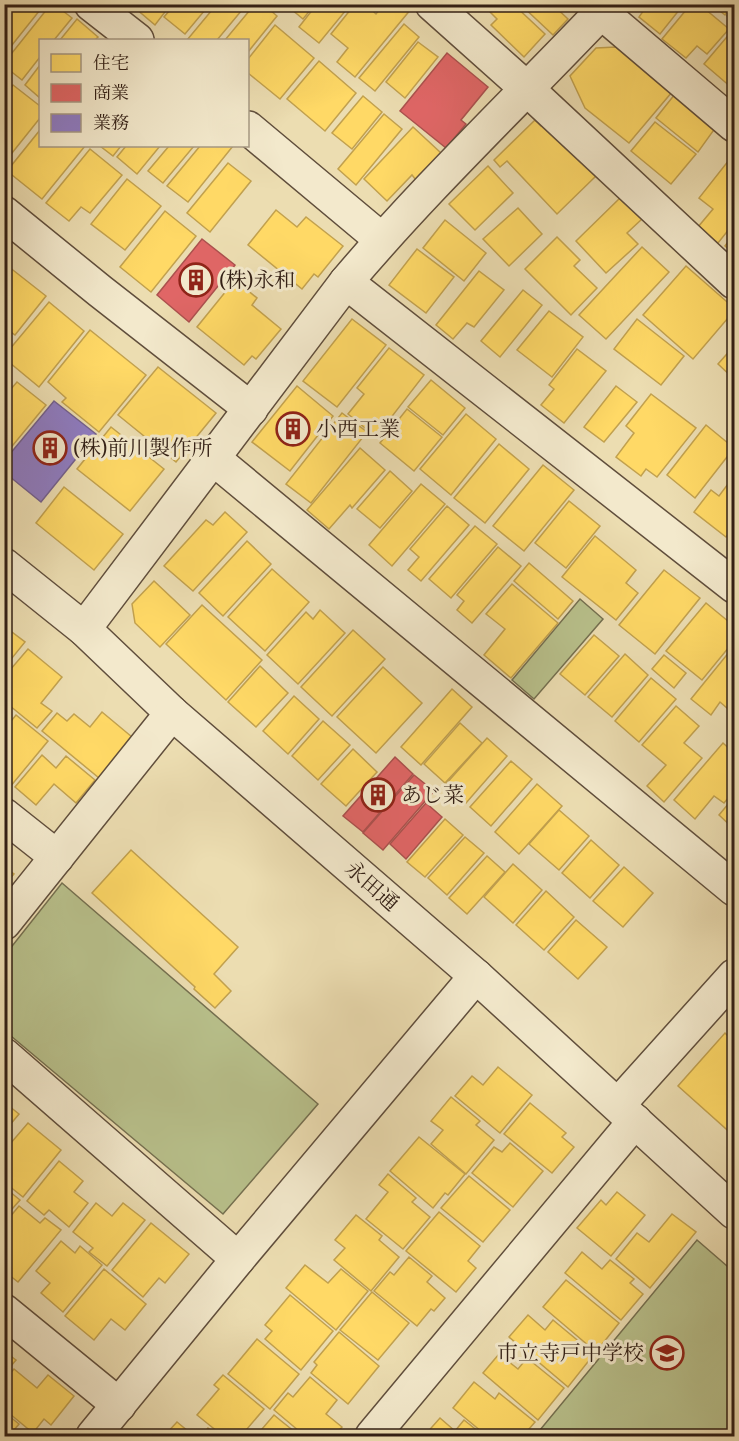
<svg xmlns="http://www.w3.org/2000/svg" width="739" height="1441" viewBox="0 0 739 1441" font-family="'Gentium Book Plus','Noto Serif JP',serif">
<style>
.green{fill:#b8c08b;stroke:#757050;stroke-width:1.5}
.homes{fill:#ffd966;stroke:#c2a14e;stroke-width:1.5}
.shops{fill:#e06666;stroke:#ac514e;stroke-width:1.5}
.offices{fill:#8e7cc3;stroke:#72608f;stroke-width:1.5}
.lines{fill:none;stroke-linecap:round;stroke-linejoin:round}
.street-casing{stroke:#604e3c;stroke-width:36}
.street{stroke:#f3e9cc;stroke-width:33}
.labels{text-anchor:middle;stroke-width:6;stroke-linejoin:round;paint-order:stroke}
.poi-label{font-size:21px;fill:#321f15;stroke:#f3e9cc;text-anchor:start}
.street-label{font-size:21px;fill:#321f15;stroke:#f3e9cc}
</style>
<rect width="100%" height="100%" fill="#ecddb1"/>
<filter id="stains"><feTurbulence type="fractalNoise" baseFrequency=".00333" numOctaves="4"/><feColorMatrix values="0 0 0 0 .2 0 0 0 0 .09 0 0 0 0 .02 0 0 0 .5 -.17"/></filter>
<radialGradient id="worn" r=".72"><stop offset=".6" stop-color="#630" stop-opacity="0"/><stop offset="1" stop-color="#630" stop-opacity=".3"/></radialGradient>
<g class="green">
<polygon points="580,599 603,619 534,699 512,680"/>
<polygon points="62,883 318,1104 223,1214 5,1031 5,955"/>
<polygon points="697,1240 734,1272 734,1436 535,1436"/>
</g>
<g class="homes">
<polygon points="8,4 44,5 4,55 4,9"/>
<polygon points="51,4 54,4 72,18 54,40 40,40 40,57 22,80 4,66 4,63"/>
<polygon points="137,4 171,4 155,25 135,8"/>
<polygon points="175,4 210,4 185,34 164,17"/>
<polygon points="217,4 247,4 217,40 187,40"/>
<polygon points="255,4 263,4 277,16 248,52 248,40 225,40"/>
<polygon points="285,4 315,4 303,19"/>
<polygon points="317,4 351,4 319,43 299,27"/>
<polygon points="355,4 365,4 376,14 384,4 405,4 411,9 355,77 337,62 348,48 331,34"/>
<polygon points="482,4 513,4 545,34 524,57 491,25 497,19"/>
<polygon points="520,4 552,4 568,19 553,35"/>
<polygon points="648,4 684,4 660,34 639,17"/>
<polygon points="691,4 699,4 729,29 707,54 697,46 686,58 662,39"/>
<polygon points="711,4 733,4 725,15"/>
<polygon points="734,7 734,22 727,16"/>
<polygon points="77,19 98,37 95,40 60,40"/>
<polygon points="404,24 419,37 375,91 359,78"/>
<polygon points="275,25 314,58 280,99 248,73 248,59"/>
<polygon points="731,32 734,35 734,85 732,88 704,64"/>
<polygon points="418,42 438,57 405,98 386,82"/>
<polygon points="616,47 672,92 629,143 585,108 570,76 596,48"/>
<polygon points="319,61 356,93 325,131 287,99"/>
<polygon points="40,65 40,98 25,85"/>
<polygon points="13,85 40,106 40,118 4,163 4,96"/>
<polygon points="734,89 734,110 725,101"/>
<polygon points="675,94 716,127 698,152 656,118"/>
<polygon points="363,96 382,112 352,149 332,133"/>
<polygon points="384,114 402,129 356,185 338,169"/>
<polygon points="535,120 541,126 546,122 597,175 557,214 507,161 500,167 494,160"/>
<polygon points="655,122 696,154 671,184 631,151"/>
<polygon points="413,127 441,153 416,180 412,175 387,201 364,179"/>
<polygon points="40,130 40,146 85,146 42,199 7,171"/>
<polygon points="100,146 121,146 113,156"/>
<polygon points="126,146 160,146 137,174 117,157"/>
<polygon points="169,146 194,146 163,183 148,171"/>
<polygon points="200,146 233,146 188,202 167,186"/>
<polygon points="90,149 122,175 90,213 81,207 69,221 46,203"/>
<polygon points="729,160 734,164 734,223 718,243 698,227 713,209 699,198"/>
<polygon points="228,163 251,181 210,232 187,213"/>
<polygon points="488,166 513,193 475,230 449,204"/>
<polygon points="127,179 161,206 125,250 91,224"/>
<polygon points="621,197 642,219 627,233 638,244 606,273 576,241"/>
<polygon points="518,208 542,234 509,266 483,239"/>
<polygon points="276,210 297,227 306,217 343,246 318,277 314,274 302,289 248,245"/>
<polygon points="165,211 196,236 151,292 120,267"/>
<polygon points="445,220 486,253 464,281 423,248"/>
<polygon points="734,234 734,254 725,246"/>
<polygon points="557,237 580,260 574,266 597,288 571,315 525,269"/>
<polygon points="642,247 669,272 606,339 579,315"/>
<polygon points="417,249 454,277 426,313 389,285"/>
<polygon points="4,263 46,296 15,335 4,327"/>
<polygon points="686,266 734,308 734,311 693,359 643,315"/>
<polygon points="479,271 504,290 474,327 467,323 453,339 436,325"/>
<polygon points="235,280 257,298 252,305 281,329 256,359 252,356 244,365 197,327"/>
<polygon points="523,290 542,305 500,357 481,341"/>
<polygon points="49,302 84,331 39,387 4,358 4,356"/>
<polygon points="549,311 583,337 552,377 517,350"/>
<polygon points="352,319 386,345 337,407 303,381"/>
<polygon points="637,319 684,356 661,385 614,349"/>
<polygon points="90,330 146,375 99,432 62,402 66,398 48,382"/>
<polygon points="734,346 734,379 718,364"/>
<polygon points="389,348 424,375 376,437 348,414 364,394 357,388"/>
<polygon points="577,349 606,371 564,423 541,405 554,389 549,385"/>
<polygon points="158,367 216,413 176,462 118,415"/>
<polygon points="431,380 465,408 443,435 408,407"/>
<polygon points="17,382 46,405 4,456 4,397"/>
<polygon points="297,386 333,416 290,471 252,442"/>
<polygon points="616,386 637,402 604,442 584,427"/>
<polygon points="651,394 696,428 657,477 646,469 641,476 616,457 634,433 626,426"/>
<polygon points="407,409 442,437 414,471 380,443"/>
<polygon points="342,413 367,432 311,503 286,484"/>
<polygon points="466,414 496,439 451,495 420,469"/>
<polygon points="706,425 734,448 695,498 667,475"/>
<polygon points="111,427 164,469 130,511 77,469"/>
<polygon points="499,444 529,469 485,523 454,498"/>
<polygon points="360,448 385,470 352,508 350,505 329,529 307,510"/>
<polygon points="543,465 574,490 524,551 493,526"/>
<polygon points="390,471 412,491 380,528 357,509"/>
<polygon points="734,476 734,527 726,537 694,512 711,490 719,496"/>
<polygon points="421,484 445,504 392,566 369,545"/>
<polygon points="64,487 123,534 94,570 36,523"/>
<polygon points="569,501 600,526 566,568 535,543"/>
<polygon points="447,506 469,525 421,581 408,570 419,557 410,549"/>
<polygon points="225,512 247,532 193,591 164,566 206,520 213,525"/>
<polygon points="475,526 497,544 451,598 429,579"/>
<polygon points="595,536 636,570 626,583 638,593 616,620 562,577"/>
<polygon points="247,541 271,564 223,616 199,593"/>
<polygon points="498,547 521,566 472,623 457,610 464,601 457,595"/>
<polygon points="529,563 573,601 558,619 514,581"/>
<polygon points="272,569 309,602 265,651 228,617"/>
<polygon points="664,570 700,598 655,654 619,625"/>
<polygon points="154,581 190,615 160,647 135,623 132,604"/>
<polygon points="512,584 558,623 511,678 484,655 505,629 486,614"/>
<polygon points="706,603 734,626 734,641 702,680 666,651"/>
<polygon points="202,605 262,660 226,700 166,644"/>
<polygon points="320,610 345,633 298,684 267,655 306,612 313,619"/>
<polygon points="4,626 25,642 4,668"/>
<polygon points="353,630 385,659 332,716 301,687"/>
<polygon points="594,635 619,656 585,695 560,674"/>
<polygon points="734,646 734,714 720,702 711,715 691,699"/>
<polygon points="28,649 62,677 41,703 52,711 37,728 4,701 4,677"/>
<polygon points="625,654 648,675 612,717 588,697"/>
<polygon points="664,655 686,673 674,688 652,669"/>
<polygon points="260,666 288,693 256,727 228,702"/>
<polygon points="383,667 422,703 376,753 337,717"/>
<polygon points="651,678 676,699 639,742 615,721"/>
<polygon points="452,689 472,707 421,765 401,747"/>
<polygon points="294,696 319,719 288,754 263,731"/>
<polygon points="676,706 699,726 684,743 702,758 664,802 647,786 666,765 642,745"/>
<polygon points="102,712 132,737 99,778 42,731 57,713 67,721 74,714 90,727"/>
<polygon points="4,713 12,720 16,715 48,741 10,787 4,782"/>
<polygon points="323,721 350,745 318,780 292,756"/>
<polygon points="460,723 482,743 445,783 424,764"/>
<polygon points="487,738 507,756 466,803 445,785"/>
<polygon points="723,743 734,753 734,791 724,803 714,796 695,819 674,800"/>
<polygon points="353,749 377,772 346,806 321,784"/>
<polygon points="42,755 56,768 66,756 95,780 76,803 54,784 36,805 15,787"/>
<polygon points="511,761 532,779 491,826 470,807"/>
<polygon points="537,784 562,806 519,854 495,832"/>
<polygon points="734,797 734,829 719,815"/>
<polygon points="559,810 589,836 559,870 529,844"/>
<polygon points="445,819 463,835 425,877 407,862"/>
<polygon points="465,837 484,853 447,895 428,878"/>
<polygon points="591,840 619,865 590,898 562,873"/>
<polygon points="131,850 238,947 214,974 231,991 215,1008 194,989 195,987 92,893"/>
<polygon points="487,856 505,872 467,914 449,898"/>
<polygon points="513,864 542,890 513,923 484,897"/>
<polygon points="4,867 14,874 4,886"/>
<polygon points="624,867 653,893 623,927 593,901"/>
<polygon points="546,891 574,917 544,950 516,925"/>
<polygon points="576,920 607,947 578,979 548,952"/>
<polygon points="725,1033 734,1042 734,1136 678,1086"/>
<polygon points="498,1067 532,1095 500,1133 455,1096 472,1076 483,1085"/>
<polygon points="451,1097 480,1121 476,1125 494,1140 466,1174 431,1144 443,1130 431,1121"/>
<polygon points="4,1102 19,1114 4,1132"/>
<polygon points="530,1103 566,1133 562,1137 574,1147 552,1173 504,1134"/>
<polygon points="28,1123 61,1150 23,1197 4,1182 4,1151"/>
<polygon points="419,1137 465,1174 448,1195 445,1193 433,1208 390,1171"/>
<polygon points="510,1143 543,1171 513,1207 472,1173 494,1147 502,1152"/>
<polygon points="59,1161 83,1181 74,1192 88,1203 69,1227 49,1210 44,1215 27,1201"/>
<polygon points="388,1174 416,1198 412,1202 430,1217 403,1249 366,1219 388,1192 379,1185"/>
<polygon points="469,1176 510,1210 483,1242 441,1208"/>
<polygon points="4,1187 20,1200 4,1218"/>
<polygon points="617,1192 645,1215 611,1256 577,1228 601,1200 606,1205"/>
<polygon points="96,1203 112,1216 123,1203 145,1220 107,1266 89,1252 93,1248 73,1232"/>
<polygon points="19,1206 40,1223 45,1218 61,1230 18,1282 4,1271 4,1247 7,1244 4,1242 4,1224"/>
<polygon points="439,1212 480,1246 468,1261 476,1268 456,1292 406,1251"/>
<polygon points="672,1214 696,1232 650,1288 616,1259 637,1233 649,1242"/>
<polygon points="356,1215 382,1236 379,1240 399,1257 371,1291 334,1260 345,1248 335,1240"/>
<polygon points="151,1223 189,1254 165,1283 159,1278 143,1297 112,1270"/>
<polygon points="61,1241 75,1253 80,1246 102,1265 63,1312 41,1293 50,1283 36,1271"/>
<polygon points="582,1252 602,1269 610,1260 634,1279 630,1283 643,1294 621,1320 565,1273"/>
<polygon points="409,1257 432,1276 427,1282 445,1298 434,1311 431,1309 417,1326 374,1291 390,1272 394,1275"/>
<polygon points="305,1265 328,1283 341,1269 368,1291 336,1330 286,1288"/>
<polygon points="104,1269 146,1304 125,1330 111,1319 94,1340 65,1316"/>
<polygon points="566,1280 619,1323 596,1352 543,1307"/>
<polygon points="372,1292 409,1323 378,1360 340,1330"/>
<polygon points="290,1295 333,1331 301,1370 265,1339 272,1331 265,1325"/>
<polygon points="528,1315 545,1330 553,1320 582,1344 578,1348 591,1358 568,1387 509,1337"/>
<polygon points="339,1332 379,1366 348,1404 311,1373 317,1365 314,1362"/>
<polygon points="257,1339 299,1374 270,1409 228,1374"/>
<polygon points="4,1351 16,1360 4,1374"/>
<polygon points="499,1354 518,1369 527,1358 564,1388 538,1420 483,1373"/>
<polygon points="14,1369 37,1388 48,1375 74,1396 51,1425 44,1419 33,1433 4,1409 4,1380"/>
<polygon points="223,1375 264,1409 241,1436 223,1436 197,1415 219,1389 214,1385"/>
<polygon points="310,1377 337,1400 326,1414 342,1427 334,1436 305,1436 274,1410 288,1393 293,1397"/>
<polygon points="474,1382 495,1399 499,1393 535,1422 523,1436 487,1436 453,1408"/>
<polygon points="4,1412 19,1424 9,1436 4,1436"/>
<polygon points="274,1415 280,1420 300,1436 256,1436"/>
<polygon points="440,1418 455,1431 464,1420 484,1436 424,1436"/>
<polygon points="177,1422 194,1436 164,1436"/>
<polygon points="208,1428 219,1436 201,1436"/>
</g>
<g class="shops">
<polygon points="447,53 488,87 461,120 466,124 446,148 400,111"/>
<polygon points="202,239 235,265 189,322 157,295"/>
<polygon points="395,757 413,774 363,832 343,816"/>
<polygon points="414,775 434,791 383,850 363,833"/>
<polygon points="426,803 442,817 406,859 390,844"/>
</g>
<polygon class="offices" points="54,401 96,434 41,502 4,472 4,461"/>
<g class="lines">
<defs>
<g id="street">
<polyline points="91,4 137,40"/>
<polyline points="432,4 526,88 734,282"/>
<polyline points="601,12 734,125"/>
<polyline points="248,128 382,240"/>
<polyline points="4,213 100,291 251,409"/>
<polyline points="346,282 734,586"/>
<polyline points="214,459 734,889"/>
<polyline points="4,565 84,629 172,713 476,976 734,1212"/>
<path d="M84,629L346,282C428,185 521,97 609,4"/>
<polyline points="4,815 57,857"/>
<polyline points="4,923 172,713"/>
<polyline points="4,1055 238,1259"/>
<polyline points="618,1105 734,976"/>
<polyline points="4,1311 119,1405"/>
<polyline points="93,1436 238,1259 476,976"/>
<polyline points="372,1436 635,1121"/>
</g>
</defs>
<use href="#street" class="street-casing"/>
<use href="#street" class="street"/>
</g>
<defs>
<symbol id="building-ring" viewBox="-11 -11 22 22"><circle r="9.5" fill="#f3e9cc" stroke="#8f2418" stroke-width="1.5"/><path d="M-4-6H4V6H1V3H-1V6H-4ZM-2.5-4.3h1.7v1.8h-1.7ZM.8-4.3h1.7v1.8H.8ZM-2.5-1h1.7V.8h-1.7ZM.8-1h1.7V.8H.8Z" fill="#8f2418"/></symbol>
<symbol id="school-ring" viewBox="-11 -11 22 22"><circle r="9.5" fill="#f3e9cc" stroke="#8f2418" stroke-width="1.5"/><path d="M0-5L7-2L0 1L-7-2ZM-4 1L0 2.5L4 1V4Q0 6-4 4Z" fill="#8f2418"/></symbol>
</defs>
<g fill-rule="evenodd">
<use href="#building-ring" x="177" y="261" width="38" height="38"/>
<use href="#building-ring" x="274" y="410" width="38" height="38"/>
<use href="#building-ring" x="31" y="429" width="38" height="38"/>
<use href="#building-ring" x="359" y="776" width="38" height="38"/>
<use href="#school-ring" x="648" y="1334" width="38" height="38"/>
</g>
<g class="labels">
<g class="poi-label">
<text x="219" y="287">(株)永和</text>
<text x="316" y="436">小西工業</text>
<text x="73" y="455">(株)前川製作所</text>
<text x="401" y="802">あじ菜</text>
<text x="644" y="1360" text-anchor="end">市立寺戸中学校</text>
</g>
<g class="street-label">
<text transform="translate(372 886) rotate(41)" y="7">永田通</text>
</g>
</g>
<rect width="739" height="1441" fill="none" stroke="#ecddb1" stroke-width="24"/>
<rect x="6" y="6" width="727" height="1429" fill="none" stroke="#321f15" stroke-width="3"/>
<rect x="12" y="12" width="715" height="1417" fill="none" stroke="#321f15" stroke-width="1.5"/>
<rect x="39" y="39" width="210" height="108" fill="#f3e9cc" stroke="#a69883" stroke-width="1.5"/>
<rect x="51" y="54" width="30" height="18" fill="#ffd966" stroke="#a69883" stroke-width="1.5"/>
<text x="93" y="69" font-size="18" fill="#321f15">住宅</text>
<rect x="51" y="84" width="30" height="18" fill="#e06666" stroke="#a69883" stroke-width="1.5"/>
<text x="93" y="99" font-size="18" fill="#321f15">商業</text>
<rect x="51" y="114" width="30" height="18" fill="#8e7cc3" stroke="#a69883" stroke-width="1.5"/>
<text x="93" y="129" font-size="18" fill="#321f15">業務</text>
<rect width="100%" height="100%" filter="url(#stains)"/>
<rect width="100%" height="100%" fill="url(#worn)"/>
</svg>
